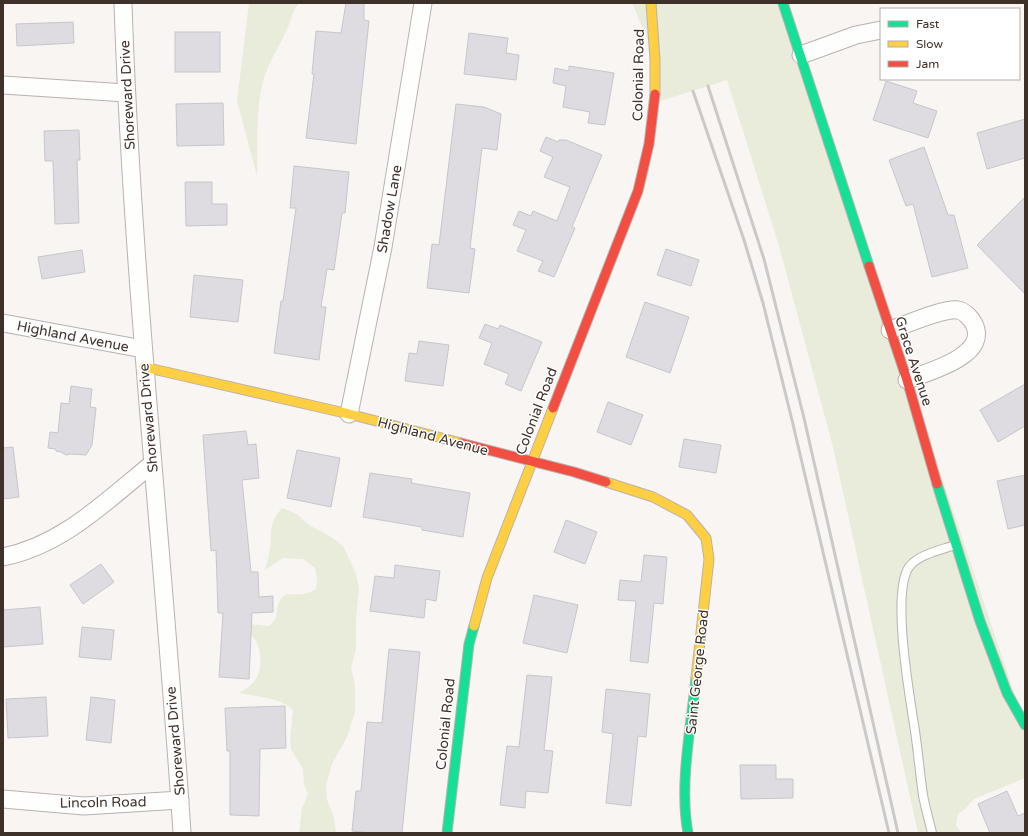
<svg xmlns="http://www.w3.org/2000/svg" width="1028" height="836" viewBox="0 0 1028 836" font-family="'Varela Round',sans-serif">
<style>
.green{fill:#e9ecda}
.building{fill:#dedce0;stroke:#c7c6cb}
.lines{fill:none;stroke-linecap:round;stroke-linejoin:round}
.lane-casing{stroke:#b9b2ae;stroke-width:10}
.street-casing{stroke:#b9b2ae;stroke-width:19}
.fast-casing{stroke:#b9b2ae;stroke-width:11}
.slow-casing{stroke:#b9b2ae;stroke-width:11}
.jam-casing{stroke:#b9b2ae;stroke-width:11}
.lane{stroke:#fefefd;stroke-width:8}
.street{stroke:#fefefd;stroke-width:17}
.fast{stroke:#16e098;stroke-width:9}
.slow{stroke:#ffcf43;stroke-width:9}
.jam{stroke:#f24e42;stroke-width:9}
.rail{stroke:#cbc9c8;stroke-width:3}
.labels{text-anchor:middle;stroke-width:3;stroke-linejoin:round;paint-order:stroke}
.street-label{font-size:14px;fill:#3e312a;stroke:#fff}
</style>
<rect width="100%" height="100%" fill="#f8f5f3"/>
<g class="green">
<path d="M249,3H299C292,11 291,22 286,31C279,47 269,61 264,78C255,108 258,145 257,176L237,101Z"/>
<polygon points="632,3 783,3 1025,725 1025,778 974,799 965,809 958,814 956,825 961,833 918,833 833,447 779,246 727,80 654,103 655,57"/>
<path d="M282,508L297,514L309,525L333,538L343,546L356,574L359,589L356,618V649L351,668L355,685V712L347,737L332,764L326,785L327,800L334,817L336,833H299L302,808L308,794L304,784L303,769L291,749L290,740L293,710C281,697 256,697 239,693C256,683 262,675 260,654C259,648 257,641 253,637C249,632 244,628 240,623L269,626C281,616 274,613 279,602C280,599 284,596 286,594C297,594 306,596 316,589L317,579L315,568L303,559L283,558L265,570C266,565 268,560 269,554C273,535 267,524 282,508Z"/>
</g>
<g class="building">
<polygon points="346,3 364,3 364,20 369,21 356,144 306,138 314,74 312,74 316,31 341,33"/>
<polygon points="73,22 74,43 17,46 16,24"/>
<rect x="175" y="32" width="45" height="40"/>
<polygon points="469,33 508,38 506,53 519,55 516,80 464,74"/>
<polygon points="569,66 614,73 605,125 588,123 590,112 563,107 566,86 553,83 555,68 569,71"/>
<polygon points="886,81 917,91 913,103 937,111 928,138 873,120"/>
<polygon points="223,103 224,145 177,146 176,104"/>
<polygon points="456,104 484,107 501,114 497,150 482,148 470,248 475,249 469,293 427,288 432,244 439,245"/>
<polygon points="1025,119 1025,158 987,169 977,133"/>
<polygon points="79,130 80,160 77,160 79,223 55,224 53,161 45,161 44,131"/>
<polygon points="546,137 558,142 559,140 566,140 602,155 572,227 575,228 554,277 538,271 543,261 517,251 526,230 513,225 519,211 531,216 533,211 557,221 570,187 544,177 553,157 540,151"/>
<polygon points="924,147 948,215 954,215 968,268 932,277 913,204 906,206 889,160"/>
<polygon points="294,166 349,172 345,213 342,213 334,270 327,269 321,307 326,307 319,360 274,353 281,301 283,301 296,208 290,208"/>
<polygon points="185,182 212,182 212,204 227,204 227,225 186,226"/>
<polygon points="1025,197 1025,294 977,245"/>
<polygon points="666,249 699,260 691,286 657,275"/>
<polygon points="82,250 85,272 42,279 38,257"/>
<polygon points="194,275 243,280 238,322 190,317"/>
<polygon points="645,302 689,317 670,373 626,357"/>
<polygon points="485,324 498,329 500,325 542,342 521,391 505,384 509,374 484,364 492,343 479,338"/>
<polygon points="419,341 449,345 443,386 405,381 409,353 417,354"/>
<polygon points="1025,384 1025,426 998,442 980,410"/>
<polygon points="71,386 92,389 90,407 96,408 92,445 86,455 70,454 66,455 61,452 56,451 56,449 48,448 50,432 58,433 61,403 69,404"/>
<polygon points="608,402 643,415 631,445 597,432"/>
<polygon points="246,431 248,445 256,444 259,478 242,480 251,572 258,572 259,597 273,596 273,612 252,613 249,679 219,677 223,613 218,613 216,550 211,551 203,435"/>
<polygon points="684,439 721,445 716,473 679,467"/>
<polygon points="13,447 19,497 3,499 3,448"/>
<polygon points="297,450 340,458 331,507 287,498"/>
<polygon points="370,473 412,479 411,483 470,493 463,537 422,530 422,527 363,517"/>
<polygon points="1025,475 1025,525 1008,529 997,481"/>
<polygon points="566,520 597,532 585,564 554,552"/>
<polygon points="644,555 667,557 663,604 654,603 648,663 630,661 636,601 618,600 620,580 641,582"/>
<polygon points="101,564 114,582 83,604 70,585"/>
<polygon points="395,565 440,571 436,601 426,599 424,618 370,611 375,576 394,578"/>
<polygon points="534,595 578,605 567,653 523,643"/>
<polygon points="40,607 43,644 3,647 3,610"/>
<polygon points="82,627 114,630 111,660 79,657"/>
<polygon points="389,649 420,652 402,833 371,833 352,831 356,791 361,791 367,722 382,723"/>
<polygon points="527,675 552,677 544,750 553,751 548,793 526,791 525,808 500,805 507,746 519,747"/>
<polygon points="606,689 650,694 646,737 638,736 631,806 606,803 613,734 602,732"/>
<polygon points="46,697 48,736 8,738 6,699"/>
<polygon points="91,697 115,700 111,743 86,740"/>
<polygon points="285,706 286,748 260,749 259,816 230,815 230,751 227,751 225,708"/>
<polygon points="740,765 776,765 776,779 793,779 793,798 741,799"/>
<polygon points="1007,791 1018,816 1025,813 1025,833 990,833 978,804"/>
</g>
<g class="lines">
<defs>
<path id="lane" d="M932,833C929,820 925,807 923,795C920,774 918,752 915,731C910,698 891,593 909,567C919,554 941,550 955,545"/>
<g id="street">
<path d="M123,3C132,280 164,556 182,833"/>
<polyline points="801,55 856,35 881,30"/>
<polyline points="3,85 126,93"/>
<polyline points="3,323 143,349"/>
<path d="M890,330C905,325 943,308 958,310C964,311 971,318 974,324C990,356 927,372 907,380"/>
<polyline points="349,414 383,247 423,3"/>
<path d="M3,557C63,545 106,501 152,464"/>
<polyline points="3,799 84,806 180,800"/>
</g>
<g id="fast">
<polyline points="783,3 869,266"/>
<polyline points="937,484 980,621 1007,693 1025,725"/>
<polyline points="447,833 469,644 474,626"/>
<path d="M688,833C679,785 691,727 696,678"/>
</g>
<g id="slow">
<polyline points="651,3 655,60 655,94"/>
<polyline points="144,367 349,414 461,443"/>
<polyline points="606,482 653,497 687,515 706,538 709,559 696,678"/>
<polyline points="474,626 487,578 553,408"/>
</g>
<g id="jam">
<polyline points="869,266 907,380 937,484"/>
<polyline points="553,408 638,191 649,144 655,94"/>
<polyline points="461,443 574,472 606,482"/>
</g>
</defs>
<use href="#lane" class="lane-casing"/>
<use href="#street" class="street-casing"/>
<use href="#fast" class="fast-casing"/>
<use href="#slow" class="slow-casing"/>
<use href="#jam" class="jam-casing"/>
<use href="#lane" class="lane"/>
<use href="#street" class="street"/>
<use href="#fast" class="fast"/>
<use href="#slow" class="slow"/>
<use href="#jam" class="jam"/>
<g class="rail">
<polyline points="708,86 764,259 804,418 898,833"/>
<polyline points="693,91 744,240 763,303 792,420 889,833"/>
</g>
</g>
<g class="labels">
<g class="street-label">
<text transform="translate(638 75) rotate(-89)" y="5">Colonial Road</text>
<text transform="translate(127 95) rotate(-93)" y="5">Shoreward Drive</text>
<text transform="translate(389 209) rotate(-80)" y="5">Shadow Lane</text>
<text transform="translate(73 336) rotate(11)" y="5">Highland Avenue</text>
<text transform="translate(914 361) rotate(72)" y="5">Grace Avenue</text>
<text transform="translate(536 411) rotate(-69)" y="5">Colonial Road</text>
<text transform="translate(148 418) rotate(-95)" y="5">Shoreward Drive</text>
<text transform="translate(433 436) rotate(15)" y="5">Highland Avenue</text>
<text transform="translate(697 672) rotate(-84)" y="5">Saint George Road</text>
<text transform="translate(445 724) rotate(-84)" y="5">Colonial Road</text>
<text transform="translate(175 741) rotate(-95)" y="5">Shoreward Drive</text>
<text transform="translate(103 802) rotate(-1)" y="5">Lincoln Road</text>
</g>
</g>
<rect width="1028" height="836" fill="none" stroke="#3e312a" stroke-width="8"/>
<rect x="880" y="8" width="140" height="72" fill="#ffffff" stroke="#b2adaa"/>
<rect x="888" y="21" width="20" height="6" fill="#16e098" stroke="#b2adaa"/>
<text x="916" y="28" font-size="12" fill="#3e312a">Fast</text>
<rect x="888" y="41" width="20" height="6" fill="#ffcf43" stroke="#b2adaa"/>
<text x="916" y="48" font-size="12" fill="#3e312a">Slow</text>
<rect x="888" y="61" width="20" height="6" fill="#f24e42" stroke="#b2adaa"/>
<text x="916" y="68" font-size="12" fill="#3e312a">Jam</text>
</svg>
